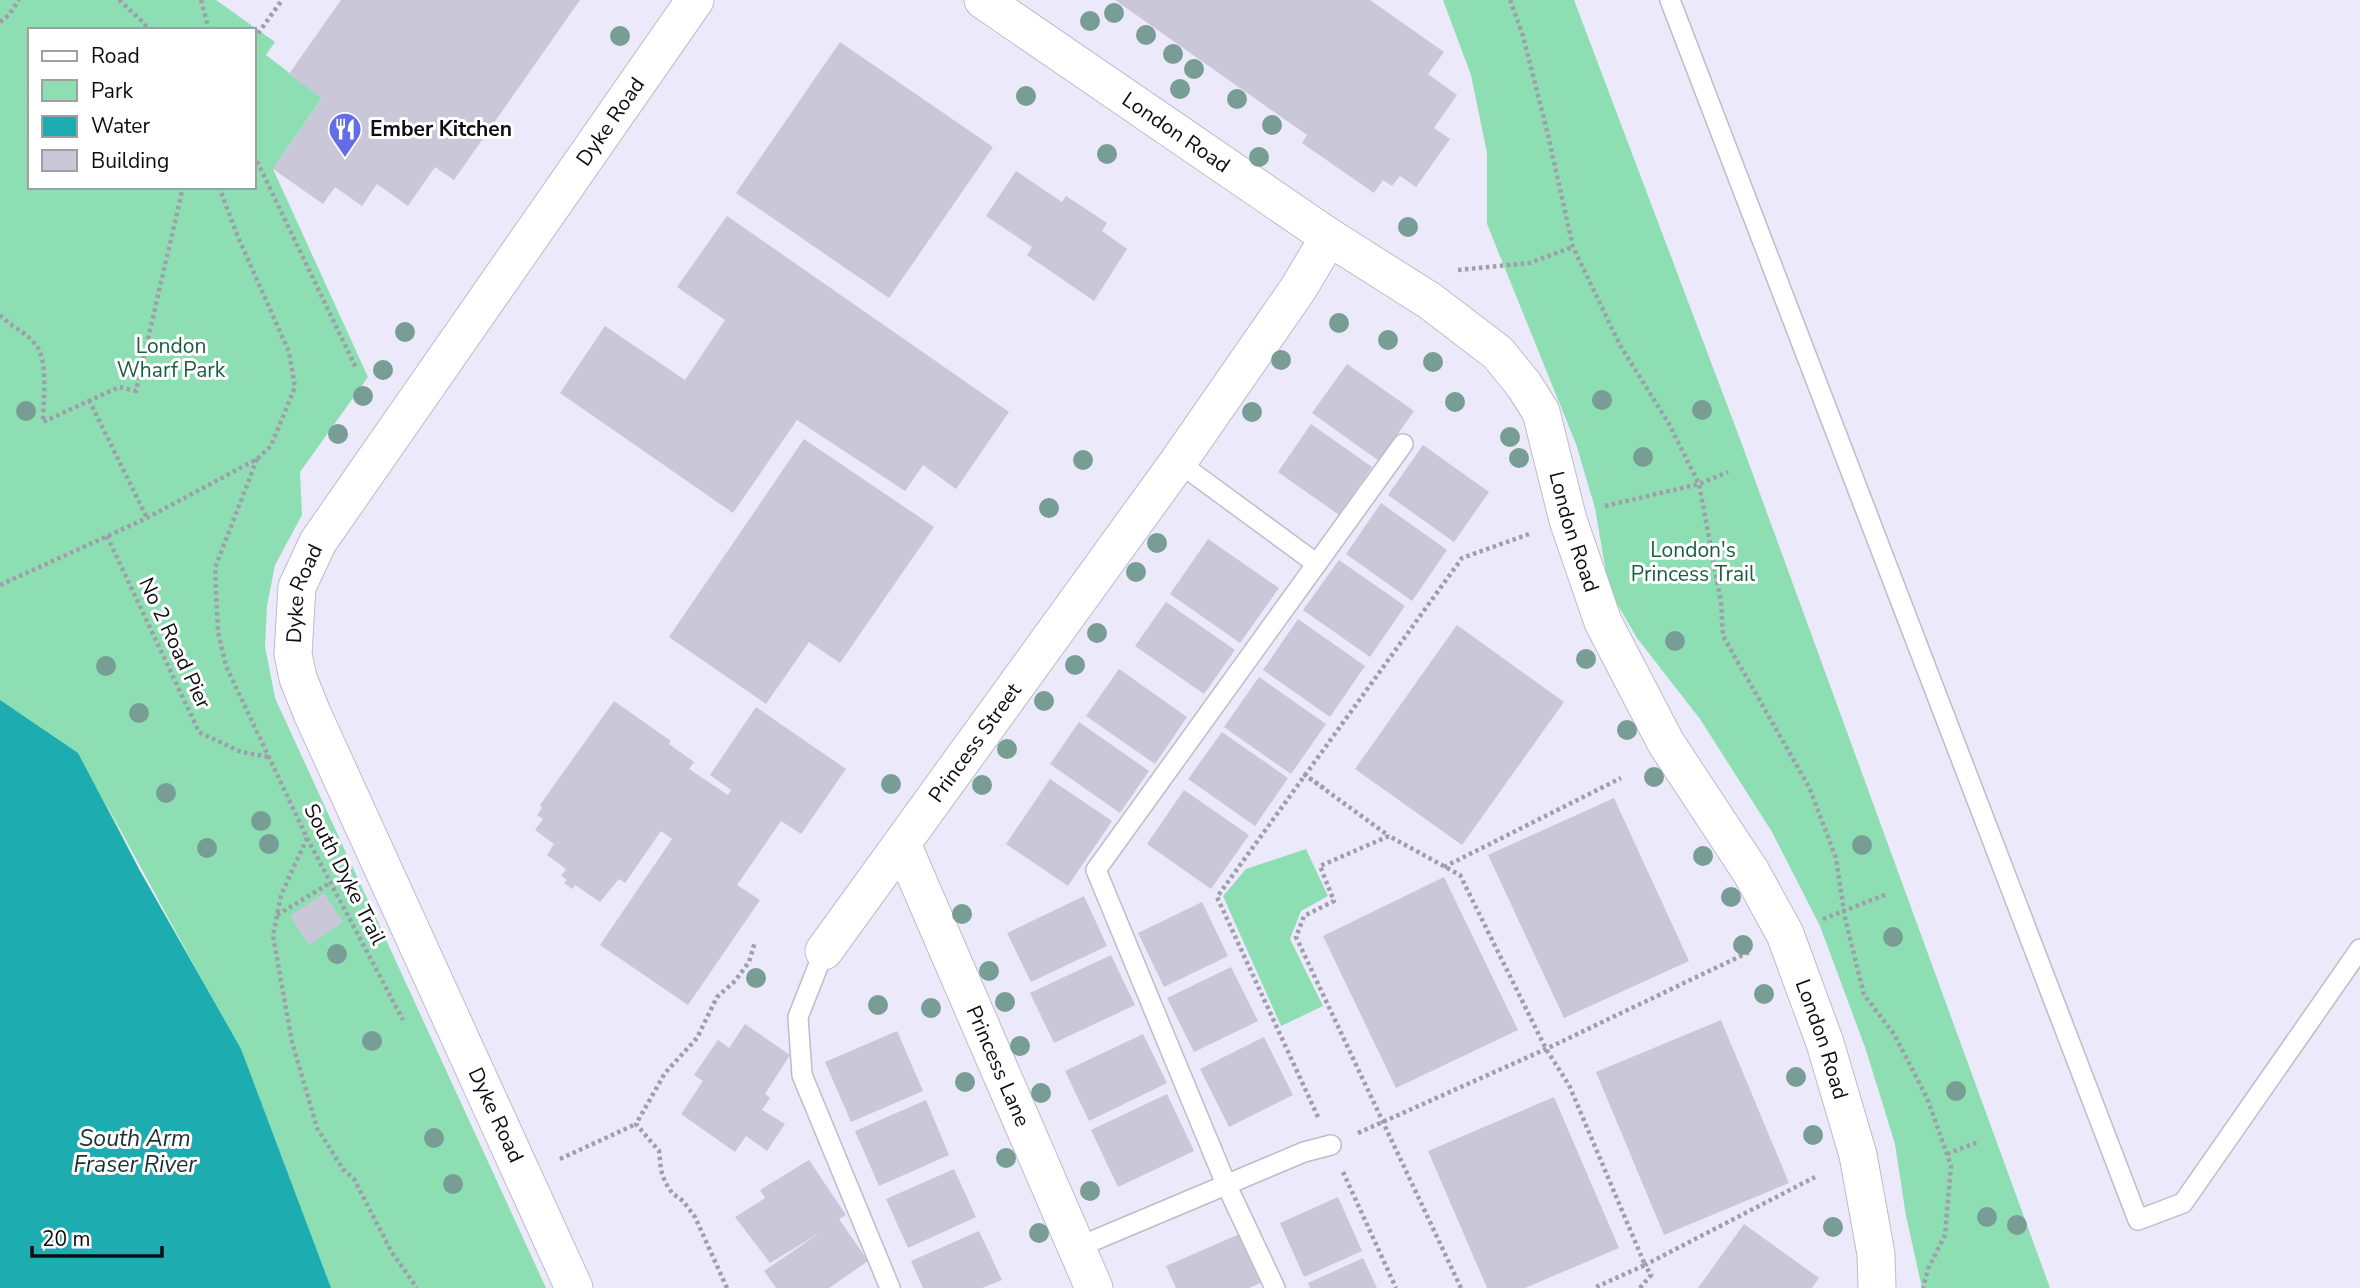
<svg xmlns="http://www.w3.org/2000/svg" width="2360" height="1288" viewBox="0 0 2360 1288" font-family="'Nunito Sans',sans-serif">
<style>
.green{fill:#8edeb3;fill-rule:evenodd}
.water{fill:#1dadb0}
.building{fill:#cac7d8}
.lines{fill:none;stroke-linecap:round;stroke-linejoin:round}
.lane-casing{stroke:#bebbcb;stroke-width:22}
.street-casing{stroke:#bebbcb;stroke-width:39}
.path{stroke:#a09eab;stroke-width:4.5;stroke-dasharray:3.5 3.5;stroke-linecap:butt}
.lane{stroke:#fff;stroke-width:19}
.street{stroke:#fff;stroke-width:37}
.tree{fill:#789d94}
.labels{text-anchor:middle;stroke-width:6;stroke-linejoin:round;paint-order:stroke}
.street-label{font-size:21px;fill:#0e0d12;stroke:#fff}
.poi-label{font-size:21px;font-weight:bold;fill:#0e0d12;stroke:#fff;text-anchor:start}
.park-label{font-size:21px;fill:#1a5e40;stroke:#fff}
.water-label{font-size:23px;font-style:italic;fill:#1b3131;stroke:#fff}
</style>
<rect width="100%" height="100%" fill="#ece9fa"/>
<g class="green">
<path d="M0,0H216L275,42L266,55L322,98L273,169L368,377L300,472L302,515L275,565L267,606L265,646L275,698L546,1288H0ZM30,30H254V187H30ZM103,798L202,980L140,871Z"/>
<polygon points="1443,0 1574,0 1740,439 2050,1288 1922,1288 1906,1216 1895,1144 1866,1050 1820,926 1772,832 1700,719 1637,638 1609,590 1595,508 1576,444 1487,224 1487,153 1471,75"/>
<polygon points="1306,849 1328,896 1301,911 1290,939 1323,1006 1281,1026 1223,896 1246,869"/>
</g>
<polygon class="water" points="0,700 78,753 140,871 241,1049 331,1288 0,1288"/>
<g class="building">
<polygon points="341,0 580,0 454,180 435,167 408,206 377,184 362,206 335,187 323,204 273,169 322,98 289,74"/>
<polygon points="1115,0 1370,0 1444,52 1428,74 1457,95 1434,128 1450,139 1416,187 1400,176 1392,186 1383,180 1374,193 1302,143 1307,135"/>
<polygon points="840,42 993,147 889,298 736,193"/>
<polygon points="1016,171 1062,202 1066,196 1107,223 1102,231 1127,249 1094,301 1027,255 1032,247 986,216"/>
<polygon points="727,216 1009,412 956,489 923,465 905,491 797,420 733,513 560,393 605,326 685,380 725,320 677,287"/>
<polygon points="1347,364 1414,411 1379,461 1312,413"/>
<polygon points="1311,424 1372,467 1339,515 1278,472"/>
<polygon points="804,439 934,527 840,663 809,642 766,704 669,637"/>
<polygon points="1423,445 1489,492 1454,542 1388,495"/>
<polygon points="1381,503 1447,550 1412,601 1346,554"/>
<polygon points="1208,539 1279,588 1240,643 1170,594"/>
<polygon points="1339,560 1405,606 1370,657 1303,610"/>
<polygon points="1166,602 1235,650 1204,694 1135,646"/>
<polygon points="1298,619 1365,666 1330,717 1263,670"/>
<polygon points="1457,625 1564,702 1462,845 1355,769"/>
<polygon points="1119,669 1187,717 1155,764 1086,716"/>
<polygon points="1259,677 1326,724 1291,774 1224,727"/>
<polygon points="614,701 671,741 669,744 694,762 689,769 728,795 731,790 710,775 756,707 846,769 801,834 781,821 737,885 760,900 688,1005 600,945 672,839 661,831 625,883 619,879 600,902 575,885 572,889 564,883 567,880 561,876 566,869 547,855 554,844 535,830 543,819 537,815 542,808 540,805"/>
<polygon points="1079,722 1149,771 1120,813 1050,764"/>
<polygon points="1222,732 1288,778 1255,826 1188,779"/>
<polygon points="1050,779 1112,821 1068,886 1006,844"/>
<polygon points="1184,790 1249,835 1211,889 1147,844"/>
<polygon points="1614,798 1689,961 1564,1018 1488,855"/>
<polygon points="1444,877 1518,1030 1396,1088 1323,936"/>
<polygon points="324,893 343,922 309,945 290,916"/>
<polygon points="1084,896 1107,946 1031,982 1007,933"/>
<polygon points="1202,902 1228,956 1164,987 1138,933"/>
<polygon points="1111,955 1135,1005 1054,1043 1030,993"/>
<polygon points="1231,967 1258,1021 1194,1052 1167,998"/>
<polygon points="1721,1020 1789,1183 1664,1235 1596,1072"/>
<polygon points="745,1024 790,1055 765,1094 770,1098 762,1110 785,1124 767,1151 746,1136 735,1152 681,1114 703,1081 694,1075 718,1040 729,1048"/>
<polygon points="897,1031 923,1091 851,1122 825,1062"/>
<polygon points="1143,1034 1167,1083 1089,1121 1065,1071"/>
<polygon points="1264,1037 1293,1095 1229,1127 1200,1069"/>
<polygon points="1167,1094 1194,1151 1118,1187 1091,1130"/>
<polygon points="1554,1097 1619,1248 1525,1288 1487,1288 1428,1151"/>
<polygon points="926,1100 949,1155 879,1186 855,1131"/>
<polygon points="809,1160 846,1215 839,1219 868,1261 829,1288 776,1288 764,1271 821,1232 770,1263 735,1217 765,1198 760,1190"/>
<polygon points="954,1169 976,1217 908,1248 886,1199"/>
<polygon points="1338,1197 1362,1251 1304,1277 1280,1223"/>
<polygon points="1744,1224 1819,1278 1812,1288 1698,1288"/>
<polygon points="979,1231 1002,1280 982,1288 923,1288 911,1261"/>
<polygon points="1242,1233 1263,1282 1249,1288 1176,1288 1166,1266"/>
<polygon points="1363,1258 1377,1288 1310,1288 1308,1283"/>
</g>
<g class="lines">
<defs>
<g id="lane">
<polyline points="1670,0 2138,1220 2183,1203 2360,949"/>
<polyline points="1178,462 1317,564"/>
<polyline points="824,951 798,1017 802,1075 890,1288"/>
<polyline points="1076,1248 1304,1152 1331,1145"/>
<polyline points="1275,1288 1226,1184 1096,870 1403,444"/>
</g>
<g id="street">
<path id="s1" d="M983,0L1329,237L1430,301L1498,353L1524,385L1541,412L1568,520L1603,622L1666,743L1751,872L1785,934L1825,1043L1858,1155L1876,1254L1877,1288"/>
<path id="s2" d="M902,844L1094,1288"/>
<path id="s3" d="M824,951L1178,462L1298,289L1329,237"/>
<path id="s4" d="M574,1288L312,713L298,678L293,654L297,587L318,542L695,0"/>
</g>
</defs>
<use href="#lane" class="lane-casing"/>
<use href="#street" class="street-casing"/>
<g class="path">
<polyline points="119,0 144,23 148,30"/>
<polyline points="201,0 209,30"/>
<polyline points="1510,0 1523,36 1548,135 1573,247 1620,345 1669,424 1699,484 1721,602 1723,636 1809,787 1836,858 1845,918 1864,995 1894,1034 1927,1098 1947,1154 1951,1166 1945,1235 1928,1269 1923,1288"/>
<polyline points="0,22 9,15 19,0"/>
<polyline points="254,39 282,0"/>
<polyline points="254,155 356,368"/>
<polyline points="1458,270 1529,263 1573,247"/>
<path d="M0,315C10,326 26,332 35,344C49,358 43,403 43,422L119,387L136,391L183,187"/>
<polyline points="89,400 147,518"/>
<polyline points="257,459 215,568 218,632 226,666 307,838 403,1020"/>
<polyline points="1605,506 1699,484 1728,472"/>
<polyline points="107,536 199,732 241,752 269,757"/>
<polyline points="0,585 147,518 257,459 271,446 295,387 289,352 238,237 219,187"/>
<polyline points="1324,788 1305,775 1389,836"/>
<polyline points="307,838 281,895 273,936 292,1042 317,1128 343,1169 354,1179 391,1251 417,1288"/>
<polyline points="1444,867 1621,778"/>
<polyline points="277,915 330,883"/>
<polyline points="1823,919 1887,894"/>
<polyline points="1318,1117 1217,897 1462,558 1532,533"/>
<polyline points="1358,1133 1546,1049 1751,951"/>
<polyline points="1947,1154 1978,1142"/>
<polyline points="560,1159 636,1124"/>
<polyline points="1343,1172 1396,1288"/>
<polyline points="727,1288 695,1217 683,1201 672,1193 665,1182 661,1170 659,1151 636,1124 665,1073 697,1038 717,997 735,981 749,962 755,942"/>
<polyline points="1461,1288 1296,937 1304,916 1334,901 1320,866 1389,836 1460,875 1546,1049 1569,1085 1645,1265 1594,1288"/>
<polyline points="1640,1288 1651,1275 1645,1265 1815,1177"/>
</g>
<use href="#lane" class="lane"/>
<use href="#street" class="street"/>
</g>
<g class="tree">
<circle cx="1114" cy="13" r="10"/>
<circle cx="1090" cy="21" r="10"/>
<circle cx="1146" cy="35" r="10"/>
<circle cx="620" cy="36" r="10"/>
<circle cx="1173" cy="54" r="10"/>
<circle cx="1194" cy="69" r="10"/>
<circle cx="1180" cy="89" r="10"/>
<circle cx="1026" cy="96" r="10"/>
<circle cx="1237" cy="99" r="10"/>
<circle cx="1272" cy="125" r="10"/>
<circle cx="1107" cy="154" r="10"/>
<circle cx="1259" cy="157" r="10"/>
<circle cx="1408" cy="227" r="10"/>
<circle cx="1339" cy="323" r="10"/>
<circle cx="405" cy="332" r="10"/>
<circle cx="1388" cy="340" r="10"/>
<circle cx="1281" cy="360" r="10"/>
<circle cx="1433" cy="362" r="10"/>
<circle cx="383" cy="370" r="10"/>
<circle cx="363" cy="396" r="10"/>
<circle cx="1602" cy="400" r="10"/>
<circle cx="1455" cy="402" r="10"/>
<circle cx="1702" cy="410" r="10"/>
<circle cx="26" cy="411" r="10"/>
<circle cx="1252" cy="412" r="10"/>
<circle cx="338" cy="434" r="10"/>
<circle cx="1510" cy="437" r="10"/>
<circle cx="1643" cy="457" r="10"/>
<circle cx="1519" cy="458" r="10"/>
<circle cx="1083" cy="460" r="10"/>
<circle cx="1049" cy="508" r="10"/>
<circle cx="1157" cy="543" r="10"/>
<circle cx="1136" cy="572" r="10"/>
<circle cx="1097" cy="633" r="10"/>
<circle cx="1675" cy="641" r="10"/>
<circle cx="1586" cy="659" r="10"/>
<circle cx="1075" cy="665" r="10"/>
<circle cx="106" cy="666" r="10"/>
<circle cx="1044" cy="701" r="10"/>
<circle cx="139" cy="713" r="10"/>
<circle cx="1627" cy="730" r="10"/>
<circle cx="1007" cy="749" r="10"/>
<circle cx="1654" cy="777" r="10"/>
<circle cx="891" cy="784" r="10"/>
<circle cx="982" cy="785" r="10"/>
<circle cx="166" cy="793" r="10"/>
<circle cx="261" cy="821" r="10"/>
<circle cx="269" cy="844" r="10"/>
<circle cx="1862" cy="845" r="10"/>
<circle cx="207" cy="848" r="10"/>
<circle cx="1703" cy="856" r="10"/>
<circle cx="1731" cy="897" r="10"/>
<circle cx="962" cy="914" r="10"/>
<circle cx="1893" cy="937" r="10"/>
<circle cx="1743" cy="945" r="10"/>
<circle cx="337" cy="954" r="10"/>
<circle cx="989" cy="971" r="10"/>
<circle cx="756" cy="978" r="10"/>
<circle cx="1764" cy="994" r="10"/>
<circle cx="1005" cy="1002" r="10"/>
<circle cx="878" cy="1005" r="10"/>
<circle cx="931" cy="1008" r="10"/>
<circle cx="372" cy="1041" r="10"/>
<circle cx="1020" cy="1046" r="10"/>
<circle cx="1796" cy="1077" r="10"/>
<circle cx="965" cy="1082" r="10"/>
<circle cx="1956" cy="1091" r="10"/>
<circle cx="1041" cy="1093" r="10"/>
<circle cx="1813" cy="1135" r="10"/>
<circle cx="434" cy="1138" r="10"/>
<circle cx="1006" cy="1158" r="10"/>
<circle cx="453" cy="1184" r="10"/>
<circle cx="1090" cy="1191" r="10"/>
<circle cx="1987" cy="1217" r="10"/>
<circle cx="2017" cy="1225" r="10"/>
<circle cx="1833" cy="1227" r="10"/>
<circle cx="1039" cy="1233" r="10"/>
</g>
<defs>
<symbol id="restaurant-pin" viewBox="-11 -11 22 30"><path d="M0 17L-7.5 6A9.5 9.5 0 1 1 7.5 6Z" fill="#636de5" stroke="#fff"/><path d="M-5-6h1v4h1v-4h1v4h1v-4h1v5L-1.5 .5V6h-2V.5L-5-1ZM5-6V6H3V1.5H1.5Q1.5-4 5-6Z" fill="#fff"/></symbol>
</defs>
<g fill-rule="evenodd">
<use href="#restaurant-pin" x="326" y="110" width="38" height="52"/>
</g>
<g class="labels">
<g class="street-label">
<text dy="7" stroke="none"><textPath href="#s4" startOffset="1323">Dyke Road</textPath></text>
<text dy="7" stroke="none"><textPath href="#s1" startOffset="234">London Road</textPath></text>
<text dy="7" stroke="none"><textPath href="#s1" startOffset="822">London Road</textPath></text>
<text dy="7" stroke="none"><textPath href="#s4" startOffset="756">Dyke Road</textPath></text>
<text transform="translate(175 643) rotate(65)" y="7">No 2 Road Pier</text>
<text dy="7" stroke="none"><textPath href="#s3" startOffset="257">Princess Street</textPath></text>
<text transform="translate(345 874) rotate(63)" y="7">South Dyke Trail</text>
<text dy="7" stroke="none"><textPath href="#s1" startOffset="1390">London Road</textPath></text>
<text dy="7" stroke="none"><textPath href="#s2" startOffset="242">Princess Lane</textPath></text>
<text transform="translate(496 1115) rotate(65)" y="7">Dyke Road</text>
</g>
<g class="poi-label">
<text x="370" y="136">Ember Kitchen</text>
</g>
<g class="park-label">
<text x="171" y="353">London<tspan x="171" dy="24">Wharf Park</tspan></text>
<text x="1693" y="557">London's<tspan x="1693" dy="24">Princess Trail</tspan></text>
</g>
<g class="water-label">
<text x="135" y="1146">South Arm<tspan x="135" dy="26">Fraser River</tspan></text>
</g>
</g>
<rect x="28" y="28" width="228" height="161" fill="#ffffff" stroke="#9f9ea0" stroke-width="2"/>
<rect x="42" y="51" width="35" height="10" fill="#ffffff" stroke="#9f9ea0" stroke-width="2"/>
<text x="91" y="63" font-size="21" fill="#0e0d12">Road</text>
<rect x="42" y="80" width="35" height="21" fill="#8edeb3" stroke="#9f9ea0" stroke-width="2"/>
<text x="91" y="98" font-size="21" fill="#0e0d12">Park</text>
<rect x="42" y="116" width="35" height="21" fill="#1dadb0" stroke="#9f9ea0" stroke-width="2"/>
<text x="91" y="133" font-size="21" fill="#0e0d12">Water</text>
<rect x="42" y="150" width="35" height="21" fill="#cac7d8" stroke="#9f9ea0" stroke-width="2"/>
<text x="91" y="168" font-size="21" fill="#0e0d12">Building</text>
<path d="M32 1246v10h130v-10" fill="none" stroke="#0e0d12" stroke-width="3.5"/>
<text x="42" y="1246" font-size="21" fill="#0e0d12" stroke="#ffffff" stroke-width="5" paint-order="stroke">20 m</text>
</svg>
